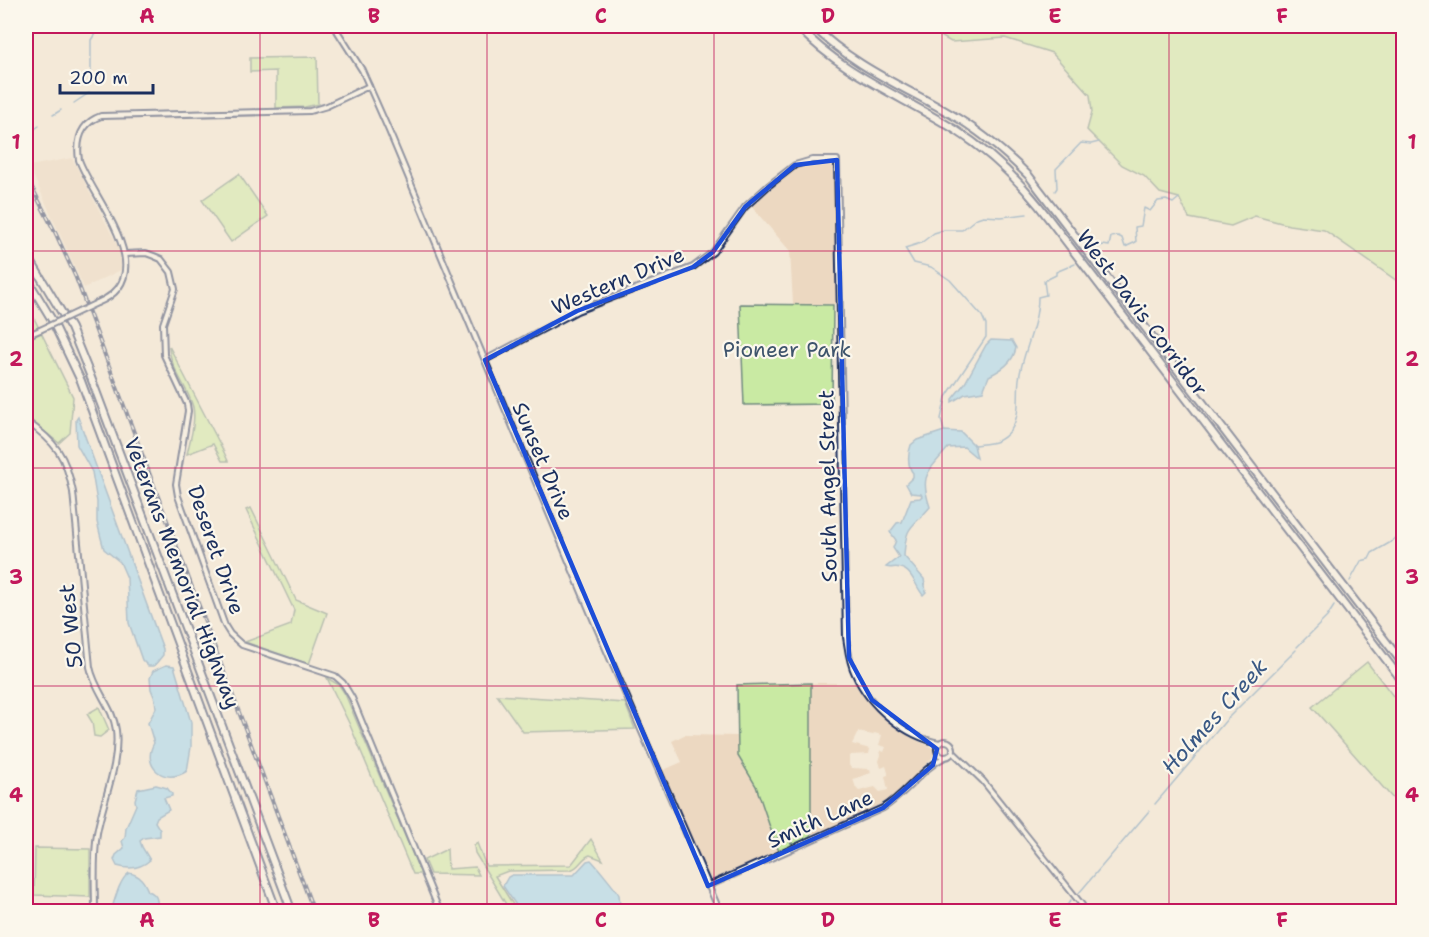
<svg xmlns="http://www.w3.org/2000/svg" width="1429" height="937" viewBox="0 0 1429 937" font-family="'Shantell Sans',sans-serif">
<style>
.built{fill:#ecd8c1;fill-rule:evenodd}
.green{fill:#c9eaa3;stroke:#728c80;stroke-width:1.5}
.water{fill:#93d3f5;stroke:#6391b9;stroke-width:1.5}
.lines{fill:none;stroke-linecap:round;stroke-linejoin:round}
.stream{stroke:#6391b9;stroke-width:1.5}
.tertiary-casing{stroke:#1b2f5e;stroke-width:8}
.secondary-casing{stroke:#1b2f5e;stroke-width:8}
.motorway-casing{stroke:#1b2f5e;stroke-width:10}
.tertiary{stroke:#fbf7ec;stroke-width:4}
.secondary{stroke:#fbf7ec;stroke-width:4}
.motorway{stroke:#fbf7ec;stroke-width:6}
.rail-casing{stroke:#1b2f5e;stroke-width:4}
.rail{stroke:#fbf7ec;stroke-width:1.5;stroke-dasharray:4.5;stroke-linecap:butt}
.tertiary-bridge-casing{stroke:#1b2f5e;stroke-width:8;stroke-linecap:butt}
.tertiary-bridge{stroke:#fbf7ec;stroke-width:4}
.marked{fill:none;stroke:#1d4ed8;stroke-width:4.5;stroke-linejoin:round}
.grid{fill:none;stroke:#c2185b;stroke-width:1.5;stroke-opacity:0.55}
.labels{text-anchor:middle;stroke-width:4.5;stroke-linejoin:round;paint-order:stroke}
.street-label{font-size:21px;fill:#1b2f5e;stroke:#fbf7ec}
.park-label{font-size:21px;fill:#3e546c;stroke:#fbf7ec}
.water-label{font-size:22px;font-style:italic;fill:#395884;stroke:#fbf7ec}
.neatline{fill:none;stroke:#c2185b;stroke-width:2}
.grid-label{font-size:20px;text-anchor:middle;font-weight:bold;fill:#c2185b}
</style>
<rect width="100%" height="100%" fill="#f4e9d8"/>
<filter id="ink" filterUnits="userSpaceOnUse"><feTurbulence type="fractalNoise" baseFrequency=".0167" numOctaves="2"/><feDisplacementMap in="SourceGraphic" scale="12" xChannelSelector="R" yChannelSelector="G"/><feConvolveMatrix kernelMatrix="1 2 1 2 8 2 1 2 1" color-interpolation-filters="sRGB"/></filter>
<g filter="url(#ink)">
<g class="built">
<polygon points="72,158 120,250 121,270 84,288 29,166"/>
<polygon points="809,164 830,163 834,166 837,304 793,304 790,251 751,206 795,169"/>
<path d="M811,683H855L882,715L910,737L933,748L935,755L894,798L884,805L811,836ZM858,732L873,735L874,733L882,735L879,745L886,747L884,752L880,750L881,755L879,761L881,768L886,766L888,773V775L885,776L888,790L880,792L875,787L859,791L856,788L853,779L871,773L870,769L851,768L849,765V758L851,755L869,754L870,749L852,744Z"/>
<polygon points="684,735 739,736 738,756 756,786 774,838 788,833 793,845 711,884 659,772 682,762 672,741"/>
</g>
<g class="green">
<polygon points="923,26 1403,26 1403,285 1324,230 1289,225 1255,216 1231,226 1189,218 1179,198 1160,193 1144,176 1122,165 1087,130 1092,112 1090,95 1052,53 1005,38 951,42"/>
<polygon points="317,57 318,104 305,107 276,108 276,71 250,72 250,58"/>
<polygon points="239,174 268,216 231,242 202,200"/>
<polygon points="26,302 73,397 70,433 59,443 26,417"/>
<polygon points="740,304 833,305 832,404 744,405"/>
<path d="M169,346L222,448L228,461H222L213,444L187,454C190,440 196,422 193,407C187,385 170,369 169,346Z"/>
<polygon points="251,508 296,600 327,613 309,664 245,642 291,625 294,610 246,510"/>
<polygon points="1367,662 1403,709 1403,810 1312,707"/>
<polygon points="327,678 339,685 345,694 421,874 413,874 349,723"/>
<polygon points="811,683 811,836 793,845 788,836 792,846 779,851 774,840 781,837 774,839 756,786 738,756 737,685"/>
<polygon points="497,695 625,703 635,729 523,732"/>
<polygon points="99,707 109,730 100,737 94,736 92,722 87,714"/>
<path d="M591,839L603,860L590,855C581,858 580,868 570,870L508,871L495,876L517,911H510L475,853L474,846L477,843L486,866L571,865Z"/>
<polygon points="35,848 90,849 90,897 34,895"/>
<polygon points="447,849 448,869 475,867 479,875 430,874 424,860"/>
</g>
<g class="water">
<path d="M991,340L1012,341L1016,348C1013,363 1001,370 989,376L983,391L965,394L952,402V399L965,383L986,345Z"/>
<polygon points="78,417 163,649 163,655 154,666 148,666 142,660 129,623 127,578 120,562 104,549 101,538 97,522 97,502 92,472 77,445 76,420"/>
<path d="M944,431L961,432L974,445L977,458L964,447L948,448C928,472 919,475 930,507C912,529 906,523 904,556L924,579L926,592L923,595C915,586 913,571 900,568C894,566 892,569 886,567L899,557L893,548L896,540L890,532L897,523L902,522L911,499L920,498L922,496L921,494L911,493L906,484L913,477V473C907,466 908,453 911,445L917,440Z"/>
<path d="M166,665L174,666L191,722V747L187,771C164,786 141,766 154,743L148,723L156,708L155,699L151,689L150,678L153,671Z"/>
<path d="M156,785L167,788L172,794V796L164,798L169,810L157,817L155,822L160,830V836L144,838L140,841L142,847L150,860C141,868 130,870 117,866L114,860L116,855L124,848L122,841L125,838L126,828L136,805L135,800L138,789Z"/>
<path d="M591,860C595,864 618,892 619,895C620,900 619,906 621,910L520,911L503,886L508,877L512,875H574L587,861Z"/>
<path d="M129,873C140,875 144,881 148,891C158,894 158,902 157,911H111C115,900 119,880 129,873Z"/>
</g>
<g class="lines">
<g class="stream">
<polyline points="91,75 91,40 100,26"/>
<polyline points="74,103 89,93"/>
<polyline points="53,115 61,110"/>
<polyline points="26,135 39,126"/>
<polyline points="1055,191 1057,188 1056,169 1081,143 1091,144 1099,142"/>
<polyline points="1095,248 1103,245 1109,246 1111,237 1118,236 1122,238 1125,247 1136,242 1135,227 1141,226 1144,208 1150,211 1158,201 1166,200 1173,203 1179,198"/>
<polyline points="944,431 941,419 946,397 986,337 986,325 982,316 950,280 931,267 914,263 905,248 921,243 934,233 944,230 962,230 977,218 983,216 1001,217 1027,214"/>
<path d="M974,445C990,443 1000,444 1011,430C1021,414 1017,397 1019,379C1023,351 1038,326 1038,297L1046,295L1044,281L1056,275V272L1075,264"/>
<polyline points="1350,581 1361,561 1369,559 1372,553 1391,542 1404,531"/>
<polyline points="1297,647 1327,617 1334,606"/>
<polyline points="1155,804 1228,718 1296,650"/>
<polyline points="1079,893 1149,811"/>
<polyline points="1062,912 1071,900"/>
</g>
<defs>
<g id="tertiary">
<polyline points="125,254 146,253 154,256 161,259 171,272 175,289 163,324 164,355 187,404 188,411 176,484 178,496 225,626 230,634 242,645 335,676 343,683 352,698 440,912"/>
<path d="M97,303C164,276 93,199 79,160C76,140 81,123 101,116L310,111L327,106L369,86"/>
<polyline points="26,336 40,330"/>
<path d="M485,360L577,311L693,267L713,252L745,207L768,186L795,165L812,160H837L846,637C848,649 849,662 855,674C869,706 905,737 940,743"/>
<path d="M26,421C56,442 66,456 73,492L90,667C95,691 113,707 116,730C120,764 103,800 97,833C93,859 95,886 95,912"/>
<circle cx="945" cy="749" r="8"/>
<polyline points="953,752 983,781 1082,905 1085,912"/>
<path d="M708,886L883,808C906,794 921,769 945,757"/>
</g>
<polyline id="secondary" points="334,26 362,70 389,131 596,626 720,912"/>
<g id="motorway">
<path d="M797,26C844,75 898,94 954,129C987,150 1015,176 1039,206L1404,683"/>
<path d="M813,26C852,65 902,86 949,113C979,130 1005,152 1029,176L1404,665"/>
<polyline points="26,253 71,328 90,375 292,912"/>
<polyline points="26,277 52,320 81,381 277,912"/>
</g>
</defs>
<use href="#tertiary" class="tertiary-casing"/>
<use href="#secondary" class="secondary-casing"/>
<use href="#motorway" class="motorway-casing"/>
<use href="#tertiary" class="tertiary"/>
<use href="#secondary" class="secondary"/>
<use href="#motorway" class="motorway"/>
<defs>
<polyline id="rail" points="26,176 55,232 76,278 314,912"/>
</defs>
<use href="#rail" class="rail-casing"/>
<use href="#rail" class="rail"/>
<defs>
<polyline id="tertiary-bridge" points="40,330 97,303"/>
</defs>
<use href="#tertiary-bridge" class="tertiary-bridge-casing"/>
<use href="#tertiary-bridge" class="tertiary-bridge"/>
</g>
</g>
<path d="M0 0H1429V937H0ZM837,160L849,658L872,700L937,749L933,765L883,808L708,886L485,360L577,311L693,267L713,252L745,207L795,165Z" fill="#f4e9d8" fill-opacity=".55" fill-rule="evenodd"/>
<path class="marked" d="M837,160L849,658L872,700L937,749L933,765L883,808L708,886L485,360L577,311L693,267L713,252L745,207L795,165Z"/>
<path class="grid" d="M260,26V912M487,26V912M714,26V912M942,26V912M1169,26V912M26,251H1404M26,468H1404M26,686H1404"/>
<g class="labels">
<g class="street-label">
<text transform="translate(618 281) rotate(-23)" y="7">Western Drive</text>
<text transform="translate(1142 313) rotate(53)" y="7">West Davis Corridor</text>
<text transform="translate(543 461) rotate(67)" y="7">Sunset Drive</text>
<text transform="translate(828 486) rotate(-91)" y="7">South Angel Street</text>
<text transform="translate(216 550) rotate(71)" y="7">Deseret Drive</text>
<text transform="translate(182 573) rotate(69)" y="7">Veterans Memorial Highway</text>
<text transform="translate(71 626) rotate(-96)" y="7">50 West</text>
<text transform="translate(820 819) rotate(-24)" y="7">Smith Lane</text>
</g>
<g class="park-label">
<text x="787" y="357">Pioneer Park</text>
</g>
<g class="water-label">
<text transform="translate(1214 716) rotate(-48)" y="8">Holmes Creek</text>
</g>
</g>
<rect width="1429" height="937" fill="none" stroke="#fbf7ec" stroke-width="66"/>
<path d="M60 84v9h93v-9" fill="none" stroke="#1b2f5e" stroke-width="3"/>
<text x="69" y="84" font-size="18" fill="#1b2f5e" stroke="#fbf7ec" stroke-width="4.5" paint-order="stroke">200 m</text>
<rect x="33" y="33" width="1363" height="871" class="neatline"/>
<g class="grid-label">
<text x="147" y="23">A</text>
<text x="374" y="23">B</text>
<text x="601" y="23">C</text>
<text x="828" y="23">D</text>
<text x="1055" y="23">E</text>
<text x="1282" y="23">F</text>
<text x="16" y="149">1</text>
<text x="1412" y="149">1</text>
<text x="16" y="366">2</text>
<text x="1412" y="366">2</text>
<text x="16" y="584">3</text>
<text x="1412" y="584">3</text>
<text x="16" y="802">4</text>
<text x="1412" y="802">4</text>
<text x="147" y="927">A</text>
<text x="374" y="927">B</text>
<text x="601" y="927">C</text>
<text x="828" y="927">D</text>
<text x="1055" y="927">E</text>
<text x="1282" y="927">F</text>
</g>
</svg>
